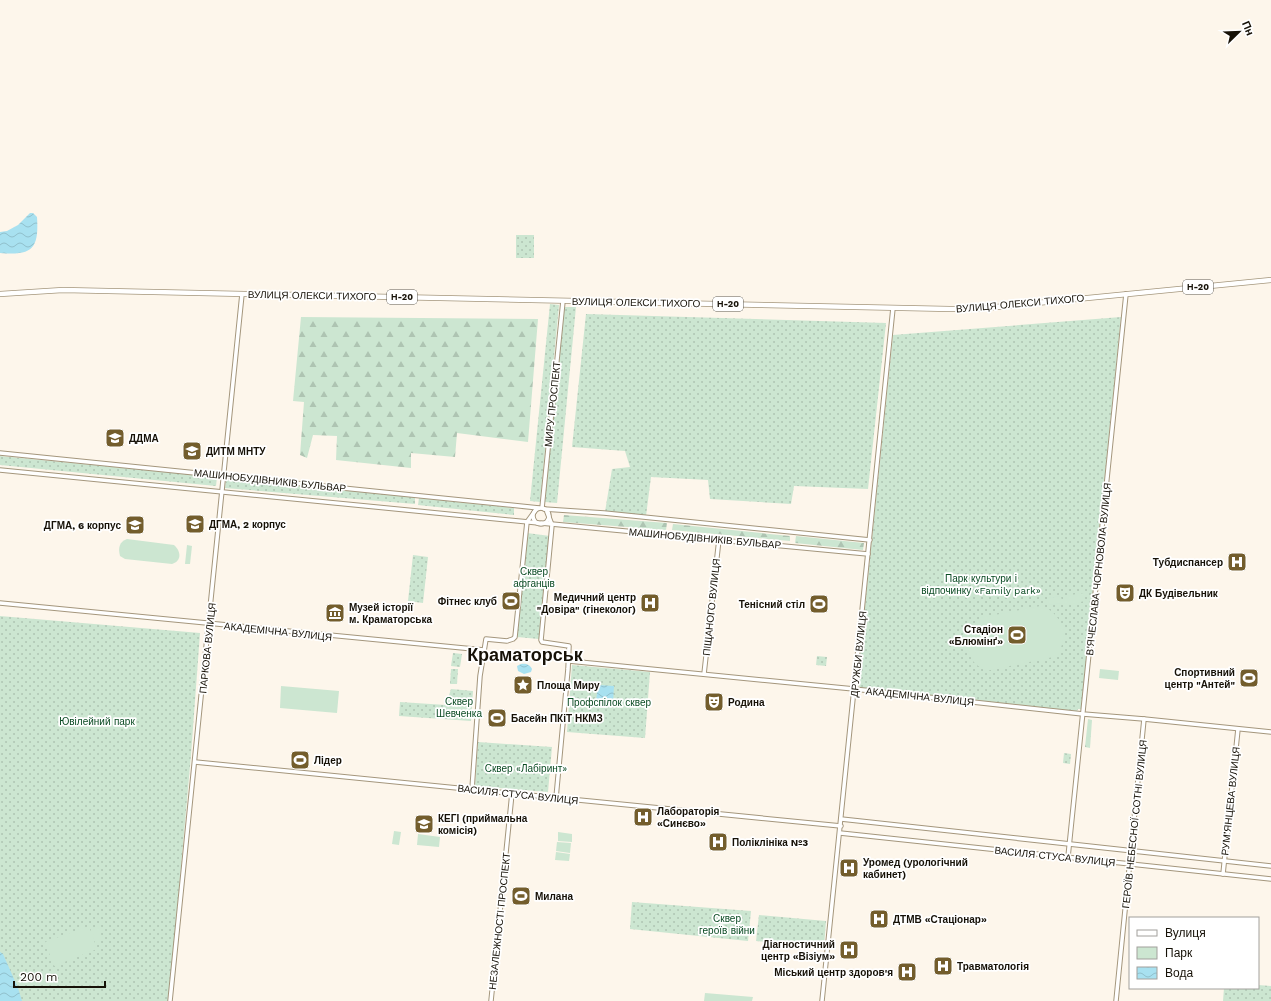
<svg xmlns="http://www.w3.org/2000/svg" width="1271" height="1001" viewBox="0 0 1271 1001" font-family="'Work Sans',sans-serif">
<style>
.green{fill:url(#green-dots)}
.forest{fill:url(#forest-firs)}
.pitch{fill:#cce6d1}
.water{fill:url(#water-waves)}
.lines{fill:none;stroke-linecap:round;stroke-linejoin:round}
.minor-casing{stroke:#a4967c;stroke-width:5.5}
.major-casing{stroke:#a4967c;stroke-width:6}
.minor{stroke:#fff;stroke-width:3.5}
.major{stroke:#fff;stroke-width:4.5}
.labels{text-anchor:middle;stroke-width:3.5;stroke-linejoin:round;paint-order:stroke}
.shield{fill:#fff;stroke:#5c5851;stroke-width:1}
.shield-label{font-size:9px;font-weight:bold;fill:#161107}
.street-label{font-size:10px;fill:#161107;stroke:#fff}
.poi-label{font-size:10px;font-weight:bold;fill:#161107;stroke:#fff;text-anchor:start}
.park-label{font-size:10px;fill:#094a22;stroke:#fff}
.town-label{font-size:18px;font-weight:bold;fill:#161107;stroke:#fff}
</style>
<defs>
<pattern id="green-dots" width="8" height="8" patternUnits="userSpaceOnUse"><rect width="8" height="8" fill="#cce6d1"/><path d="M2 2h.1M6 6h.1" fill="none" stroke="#aec4b2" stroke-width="1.8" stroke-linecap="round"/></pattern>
<pattern id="forest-firs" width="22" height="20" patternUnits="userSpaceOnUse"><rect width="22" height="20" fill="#cce6d1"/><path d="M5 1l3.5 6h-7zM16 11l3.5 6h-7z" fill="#aec4b2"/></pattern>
<pattern id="water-waves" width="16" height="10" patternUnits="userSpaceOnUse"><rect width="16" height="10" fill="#a8e1f0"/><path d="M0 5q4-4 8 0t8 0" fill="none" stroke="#90c0cc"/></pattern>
</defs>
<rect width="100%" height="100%" fill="#fdf6eb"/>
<g class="green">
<rect x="516" y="235" width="18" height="23"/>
<polygon points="550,304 559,305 540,502 530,501"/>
<polygon points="564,307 576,307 557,503 545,502"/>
<polygon points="586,314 886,323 868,489 794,486 791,504 710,499 708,480 651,477 646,516 605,512 612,469 630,467 625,451 572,447"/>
<polygon points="1121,317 1081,709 1078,709 1077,711 861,688 857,684 893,335"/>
<polygon points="0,456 217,477 216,486 0,465"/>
<polygon points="226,479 415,497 415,504 225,488"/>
<polygon points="419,498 514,508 514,515 418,505"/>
<polygon points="527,533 550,536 539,639 517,637"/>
<polygon points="413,555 428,557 423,603 408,601"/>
<polygon points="0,616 200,633 191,755 169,1001 0,1001"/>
<polygon points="453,653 462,654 460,667 451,666"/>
<polygon points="817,656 827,657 826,666 816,665"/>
<polygon points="572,665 650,672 645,738 567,732"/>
<polygon points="451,669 458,669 457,684 450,684"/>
<polygon points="451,689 473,691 471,721 399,716 400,702 446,705"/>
<polygon points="478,742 552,747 548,792 475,786"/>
<polygon points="1064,753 1071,754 1070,764 1063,763"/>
<polygon points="632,902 751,911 748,941 630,929"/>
<polygon points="759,915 826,921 824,947 756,941"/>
<polygon points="1258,985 1271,986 1271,1001 1223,1001 1224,988 1258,988"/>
</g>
<g class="forest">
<polygon points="301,317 538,319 528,442 457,433 455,457 411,453 411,468 336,460 337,436 313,435 307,458 300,455 304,402 293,401"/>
<polygon points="564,515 667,523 666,530 563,522"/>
<polygon points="673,524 790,536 790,541 672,530"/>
<polygon points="796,536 864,543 863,550 795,543"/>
<polygon points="1088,719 1092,720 1090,748 1085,747"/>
</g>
<g class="pitch">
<path d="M127,539L174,545C181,551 182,561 172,564L125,559L120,556C118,548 119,542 127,539Z"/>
<polygon points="187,545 192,546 190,564 185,564"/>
<polygon points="1084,593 1085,601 1065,605 1064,596"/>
<polygon points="1061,596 1062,603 1049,605 1048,598"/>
<path d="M1041,606L1042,609L1047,608C1060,617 1067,629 1062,644C1061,649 1058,652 1058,656L986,671C982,668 976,665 973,661C966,652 967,634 975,626L974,623L980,622L979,618Z"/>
<polygon points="1100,669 1119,671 1118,680 1099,678"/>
<polygon points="281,686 339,691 337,713 280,708"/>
<polygon points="394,831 401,832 399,845 392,844"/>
<polygon points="558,832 572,834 572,842 558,841"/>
<polygon points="418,834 440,837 439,847 417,845"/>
<polygon points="557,842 571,843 570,853 556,851"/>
<polygon points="556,852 570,854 569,861 555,860"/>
<polygon points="89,926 97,949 54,966 45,942"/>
<polygon points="98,926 103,940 96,943 91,929"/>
<polygon points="705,993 753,997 752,1001 704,1001"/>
</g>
<g class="water">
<path d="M30,213H33L37,217C39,248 33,256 0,253V232L7,231L18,225Z"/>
<path d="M521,664C525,663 530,664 532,669L531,672L524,674L518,671L517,666Z"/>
<polygon points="598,685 614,686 613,703 596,701"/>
<polygon points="0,952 3,954 18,988 22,1001 0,1001"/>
</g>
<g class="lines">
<defs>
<g id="minor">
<polyline points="0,453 539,508"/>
<polyline points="0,470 539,523"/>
<polyline points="542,508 563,301"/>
<circle cx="541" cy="516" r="8"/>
<polyline points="544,509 604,513 870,540"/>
<polyline points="547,512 552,525 541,640 542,642 569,646 568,669 556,798"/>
<polyline points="541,523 868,554"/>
<polyline points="0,603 484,650"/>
<polyline points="569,661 854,689 1083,714 1144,719 1271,732"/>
<polyline points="704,674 719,539"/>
<polyline points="195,762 841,826"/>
<polyline points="472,789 480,676 486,639 507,641 513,639 515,637 527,522 535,511"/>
<polyline points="841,819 1271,866"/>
<polyline points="840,833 1271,879"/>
<polyline points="1068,857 1126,294"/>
<polyline points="1223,874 1238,729"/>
<polyline points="170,1001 242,294"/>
<polyline points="491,1001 512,793"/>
<polyline points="822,1001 893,308"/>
<polyline points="1116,1001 1144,719"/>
</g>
<polyline id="major" points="0,294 63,290 950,309 976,309 1271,280"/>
</defs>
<use href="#minor" class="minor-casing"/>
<use href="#major" class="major-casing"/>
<use href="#minor" class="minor"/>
<use href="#major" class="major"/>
</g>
<defs>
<symbol id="university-square" viewBox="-11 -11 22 22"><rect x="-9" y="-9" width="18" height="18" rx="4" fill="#735d2c" stroke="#fff"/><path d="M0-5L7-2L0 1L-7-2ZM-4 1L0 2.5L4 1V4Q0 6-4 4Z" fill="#fff"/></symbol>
<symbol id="hospital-square" viewBox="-11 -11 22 22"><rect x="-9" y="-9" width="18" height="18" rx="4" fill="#735d2c" stroke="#fff"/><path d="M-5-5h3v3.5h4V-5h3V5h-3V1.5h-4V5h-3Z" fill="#fff"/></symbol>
<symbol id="theatre-square" viewBox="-11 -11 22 22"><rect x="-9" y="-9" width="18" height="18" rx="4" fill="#735d2c" stroke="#fff"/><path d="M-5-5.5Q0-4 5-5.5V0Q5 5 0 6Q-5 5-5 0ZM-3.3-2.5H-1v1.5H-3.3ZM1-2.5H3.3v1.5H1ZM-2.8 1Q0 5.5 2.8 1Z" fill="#fff"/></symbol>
<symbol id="stadium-square" viewBox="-11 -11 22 22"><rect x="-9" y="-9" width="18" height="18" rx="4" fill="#735d2c" stroke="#fff"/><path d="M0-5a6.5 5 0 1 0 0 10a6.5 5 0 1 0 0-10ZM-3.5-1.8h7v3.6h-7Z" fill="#fff"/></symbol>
<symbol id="museum-square" viewBox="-11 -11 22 22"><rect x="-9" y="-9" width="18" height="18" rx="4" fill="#735d2c" stroke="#fff"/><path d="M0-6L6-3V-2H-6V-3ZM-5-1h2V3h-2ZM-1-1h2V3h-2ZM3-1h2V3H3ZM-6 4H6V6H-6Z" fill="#fff"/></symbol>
<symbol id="sight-square" viewBox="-11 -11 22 22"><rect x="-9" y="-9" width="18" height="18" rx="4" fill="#735d2c" stroke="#fff"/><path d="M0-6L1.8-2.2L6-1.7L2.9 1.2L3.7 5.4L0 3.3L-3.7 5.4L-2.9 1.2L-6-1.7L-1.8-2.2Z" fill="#fff"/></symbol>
</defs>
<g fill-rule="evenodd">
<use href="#university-square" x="104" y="427" width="22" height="22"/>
<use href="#university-square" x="181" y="440" width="22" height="22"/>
<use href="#university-square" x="184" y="513" width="22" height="22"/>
<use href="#university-square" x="124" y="514" width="22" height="22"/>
<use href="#hospital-square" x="1226" y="551" width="22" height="22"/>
<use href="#theatre-square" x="1114" y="582" width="22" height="22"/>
<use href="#stadium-square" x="500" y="590" width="22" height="22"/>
<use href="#hospital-square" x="639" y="592" width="22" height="22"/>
<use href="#stadium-square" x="808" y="593" width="22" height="22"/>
<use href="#museum-square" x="324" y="602" width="22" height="22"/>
<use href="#stadium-square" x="1006" y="624" width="22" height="22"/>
<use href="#stadium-square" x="1238" y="667" width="22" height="22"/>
<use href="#sight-square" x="512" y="674" width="22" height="22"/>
<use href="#theatre-square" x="703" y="691" width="22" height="22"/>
<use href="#stadium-square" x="486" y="707" width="22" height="22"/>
<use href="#stadium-square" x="289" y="749" width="22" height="22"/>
<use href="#hospital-square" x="632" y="806" width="22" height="22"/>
<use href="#university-square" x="413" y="813" width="22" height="22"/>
<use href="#hospital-square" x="707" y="831" width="22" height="22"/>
<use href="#hospital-square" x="838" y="857" width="22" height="22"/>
<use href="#stadium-square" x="510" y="885" width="22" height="22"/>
<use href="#hospital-square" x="868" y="908" width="22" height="22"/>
<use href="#hospital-square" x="838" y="939" width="22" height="22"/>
<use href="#hospital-square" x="932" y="955" width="22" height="22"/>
<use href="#hospital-square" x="896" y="961" width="22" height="22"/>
</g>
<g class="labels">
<g class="shield">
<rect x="1183" y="280" width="30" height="14" rx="3"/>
<rect x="387" y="290" width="30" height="14" rx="3"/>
<rect x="713" y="297" width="30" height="14" rx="3"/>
</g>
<g class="shield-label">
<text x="1198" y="290">Н-20</text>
<text x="402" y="300">Н-20</text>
<text x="728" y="307">Н-20</text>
</g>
<g class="street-label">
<text transform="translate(312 295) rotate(1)" y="4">ВУЛИЦЯ ОЛЕКСИ ТИХОГО</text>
<text transform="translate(636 302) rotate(1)" y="4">ВУЛИЦЯ ОЛЕКСИ ТИХОГО</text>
<text transform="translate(1020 303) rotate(-5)" y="4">ВУЛИЦЯ ОЛЕКСИ ТИХОГО</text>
<text transform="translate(552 404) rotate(-84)" y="4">МИРУ ПРОСПЕКТ</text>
<text transform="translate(270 480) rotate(6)" y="4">МАШИНОБУДІВНИКІВ БУЛЬВАР</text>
<text transform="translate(705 538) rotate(5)" y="4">МАШИНОБУДІВНИКІВ БУЛЬВАР</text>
<text transform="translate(1098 569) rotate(-84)" y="4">В'ЯЧЕСЛАВА ЧОРНОВОЛА ВУЛИЦЯ</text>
<text transform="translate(711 607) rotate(-84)" y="4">ПІЩАНОГО ВУЛИЦЯ</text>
<text transform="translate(278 631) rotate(6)" y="4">АКАДЕМІЧНА ВУЛИЦЯ</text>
<text transform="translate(207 648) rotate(-84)" y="4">ПАРКОВА ВУЛИЦЯ</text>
<text transform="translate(858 654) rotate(-84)" y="4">ДРУЖБИ ВУЛИЦЯ</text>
<text transform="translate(920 696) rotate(6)" y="4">АКАДЕМІЧНА ВУЛИЦЯ</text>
<text transform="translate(518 794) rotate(6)" y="4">ВАСИЛЯ СТУСА ВУЛИЦЯ</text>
<text transform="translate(1230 801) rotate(-84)" y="4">РУМ’ЯНЦЕВА ВУЛИЦЯ</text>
<text transform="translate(1134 824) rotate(-84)" y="4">ГЕРОЇВ НЕБЕСНОЇ СОТНІ ВУЛИЦЯ</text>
<text transform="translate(1055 856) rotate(6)" y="4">ВАСИЛЯ СТУСА ВУЛИЦЯ</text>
<text transform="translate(499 921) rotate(-84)" y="4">НЕЗАЛЕЖНОСТІ ПРОСПЕКТ</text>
</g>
<g class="poi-label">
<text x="129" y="442">ДДМА</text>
<text x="206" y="455">ДИТМ МНТУ</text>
<text x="209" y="528">ДГМА, 2 корпус</text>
<text x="121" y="529" text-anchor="end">ДГМА, 6 корпус</text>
<text x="1223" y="566" text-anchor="end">Тубдиспансер</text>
<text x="1139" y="597">ДК Будівельник</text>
<text x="636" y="601" text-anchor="end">Медичний центр<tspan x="636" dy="12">"Довіра" (гінеколог)</tspan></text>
<text x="497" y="605" text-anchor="end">Фітнес клуб</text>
<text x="805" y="608" text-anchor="end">Тенісний стіл</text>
<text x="349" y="611">Музей історії<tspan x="349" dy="12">м. Краматорська</tspan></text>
<text x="1003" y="633" text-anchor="end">Стадіон<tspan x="1003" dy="12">«Блюмінґ»</tspan></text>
<text x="1235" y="676" text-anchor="end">Спортивний<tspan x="1235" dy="12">центр "Антей"</tspan></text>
<text x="537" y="689">Площа Миру</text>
<text x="728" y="706">Родина</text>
<text x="511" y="722">Басейн ПКіТ НКМЗ</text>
<text x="314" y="764">Лідер</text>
<text x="657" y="815">Лабораторія<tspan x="657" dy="12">«Синєво»</tspan></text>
<text x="438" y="822">КЕГІ (приймальна<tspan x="438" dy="12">комісія)</tspan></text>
<text x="732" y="846">Поліклініка №3</text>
<text x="863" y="866">Уромед (урологічний<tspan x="863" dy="12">кабинет)</tspan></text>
<text x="535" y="900">Милана</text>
<text x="893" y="923">ДТМВ «Стаціонар»</text>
<text x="835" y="948" text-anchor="end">Діагностичний<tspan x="835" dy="12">центр «Візіум»</tspan></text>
<text x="957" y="970">Травматологія</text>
<text x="893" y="976" text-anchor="end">Міський центр здоров'я</text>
</g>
<g class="park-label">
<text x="534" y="575">Сквер<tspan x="534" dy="12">афганців</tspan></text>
<text x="981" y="582">Парк культури і<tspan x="981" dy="12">відпочинку «Family park»</tspan></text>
<text x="459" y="705">Сквер<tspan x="459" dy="12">Шевченка</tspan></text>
<text x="609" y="706">Профспілок сквер</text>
<text x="97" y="725">Ювілейний парк</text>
<text x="526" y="772">Сквер «Лабіринт»</text>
<text x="727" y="922">Сквер<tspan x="727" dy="12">героїв війни</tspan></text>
</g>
<g class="town-label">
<text x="525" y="661">Краматорськ</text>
</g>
</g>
<rect x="1129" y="917" width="130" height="72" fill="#ffffff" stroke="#a2a09c"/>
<rect x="1137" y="930" width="20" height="6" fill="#ffffff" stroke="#a2a09c"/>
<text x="1165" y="937" font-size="12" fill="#161107">Вулиця</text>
<rect x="1137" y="947" width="20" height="12" fill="#cce6d1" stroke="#a2a09c"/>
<text x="1165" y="957" font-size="12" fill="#161107">Парк</text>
<rect x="1137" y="967" width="20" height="12" fill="url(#water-waves)" stroke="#a2a09c"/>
<text x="1165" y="977" font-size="12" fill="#161107">Вода</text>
<g transform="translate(1239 32) rotate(67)" stroke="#ffffff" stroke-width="3" paint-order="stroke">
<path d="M0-3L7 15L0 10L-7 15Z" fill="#161107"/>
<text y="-6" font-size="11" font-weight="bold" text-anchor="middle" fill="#161107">Пн</text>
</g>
<path d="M14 981v6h91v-6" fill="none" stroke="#161107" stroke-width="2"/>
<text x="20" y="981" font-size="12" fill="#161107" stroke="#ffffff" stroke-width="3" paint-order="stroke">200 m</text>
</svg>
